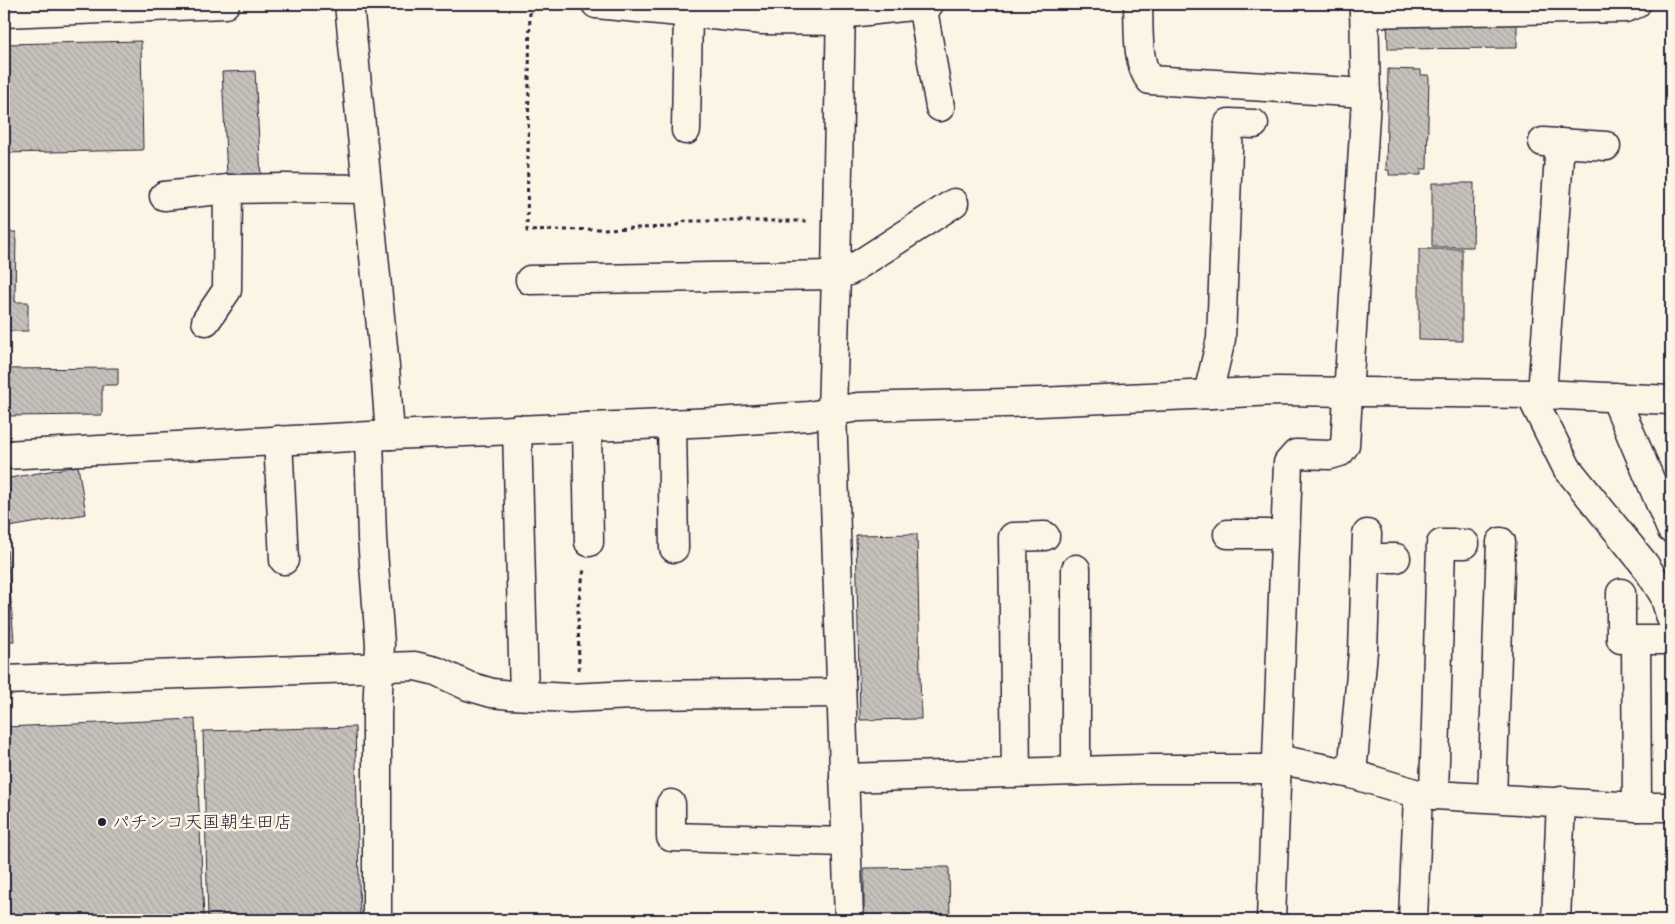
<svg xmlns="http://www.w3.org/2000/svg" width="1675" height="924" viewBox="0 0 1675 924" font-family="'Architects Daughter','Klee One',sans-serif">
<style>
.building{fill:url(#building-back-hatch);stroke:#22223b}
.lines{fill:none;stroke-linecap:round;stroke-linejoin:round}
.minor-casing{stroke:#22223b;stroke-width:31}
.path{stroke:#22223b;stroke-width:3;stroke-dasharray:4 4;stroke-linecap:butt}
.minor{stroke:#fcf5e5;stroke-width:28}
.poi-dot{fill:#22223b;stroke:#fcf5e5;stroke-width:2}
.labels{text-anchor:middle;stroke-width:5;stroke-linejoin:round;paint-order:stroke}
.poi-label{font-size:18px;fill:#22223b;stroke:#fcf5e5;text-anchor:start}
</style>
<defs>
<pattern id="building-back-hatch" width="6" height="6" patternUnits="userSpaceOnUse" patternTransform="scale(1.25)"><rect width="6" height="6" fill="#c6c1bb"/><path d="M-1 5l2 2M0 0l6 6M5-1l2 2" fill="none" stroke="#aaa6a2"/></pattern>
</defs>
<rect width="100%" height="100%" fill="#fcf5e5"/>
<filter id="ink" filterUnits="userSpaceOnUse"><feTurbulence type="fractalNoise" baseFrequency=".02" numOctaves="2"/><feDisplacementMap in="SourceGraphic" scale="10" xChannelSelector="R" yChannelSelector="G"/><feConvolveMatrix kernelMatrix="1 2 1 2 8 2 1 2 1" color-interpolation-filters="sRGB"/></filter>
<g filter="url(#ink)">
<g class="building">
<polygon points="1387,20 1517,23 1517,48 1388,49"/>
<polygon points="141,41 143,150 4,153 4,44"/>
<polygon points="1388,69 1421,70 1421,75 1429,75 1427,169 1421,169 1421,175 1389,175 1389,170 1386,170"/>
<polygon points="255,71 261,176 227,177 222,72"/>
<polygon points="1432,183 1474,183 1473,247 1432,247"/>
<polygon points="4,232 16,232 15,302 28,302 28,331 7,331 7,318 4,318"/>
<polygon points="1419,249 1462,249 1462,341 1419,340"/>
<polygon points="118,368 118,385 102,385 102,415 4,416 4,369"/>
<polygon points="78,466 86,514 9,527 4,497 4,479"/>
<polygon points="917,534 921,719 860,720 856,535"/>
<polygon points="4,537 6,537 14,641 4,641"/>
<polygon points="195,719 204,918 137,920 4,920 4,727"/>
<polygon points="355,727 360,918 208,920 203,731"/>
<polygon points="949,867 950,920 864,920 864,868"/>
</g>
<g class="lines">
<defs>
<g id="minor">
<polyline points="349,4 385,367 390,435"/>
<polyline points="596,4 763,20 841,21"/>
<polyline points="841,4 836,275 832,412 849,920"/>
<polyline points="922,4 940,107"/>
<path d="M1138,4C1139,25 1136,64 1150,80L1366,93"/>
<polyline points="4,13 225,4"/>
<polyline points="1364,13 1625,8 1636,4"/>
<polyline points="841,14 929,4"/>
<polyline points="686,130 688,12"/>
<polyline points="1543,142 1606,146"/>
<polyline points="164,196 228,189 284,188 367,189"/>
<polyline points="530,280 836,275 849,271 954,203"/>
<polyline points="206,321 227,290 228,189"/>
<polyline points="1208,394 1221,339 1229,123 1254,124"/>
<polyline points="1530,394 1567,468 1645,565 1664,595 1671,618"/>
<polyline points="1542,394 1560,143"/>
<polyline points="1615,397 1671,529"/>
<polyline points="672,424 674,548"/>
<polyline points="587,427 589,542"/>
<polyline points="517,429 524,695"/>
<polyline points="369,437 372,538 380,644 377,715 377,920"/>
<polyline points="278,440 284,560"/>
<polyline points="4,455 390,435 716,422 809,416 858,407 1040,402 1277,391 1542,394 1671,400"/>
<polyline points="1228,534 1285,534"/>
<polyline points="1366,558 1396,558"/>
<polyline points="1076,569 1076,771"/>
<polyline points="1621,593 1621,639"/>
<polyline points="4,680 415,666 436,671 468,686 492,693 511,695 570,698 632,695 841,693"/>
<polyline points="1277,759 1352,774 1418,794 1637,807 1671,807"/>
<polyline points="1016,773 1013,537 1045,536"/>
<polyline points="1352,774 1363,651 1367,534"/>
<polyline points="844,778 1144,769 1277,769"/>
<polyline points="1434,795 1441,544 1465,544"/>
<polyline points="1492,797 1501,542"/>
<polyline points="671,804 671,837 846,842"/>
<polyline points="1637,807 1636,640 1671,640"/>
<polyline points="1271,920 1288,463 1296,454 1330,455 1340,452 1345,445 1366,99 1364,4"/>
<polyline points="1413,920 1418,794"/>
<polyline points="1556,920 1561,801"/>
</g>
</defs>
<use href="#minor" class="minor-casing"/>
<g class="path">
<polyline points="530,4 527,231 673,227 685,221 809,221"/>
<polyline points="579,670 578,605 584,569"/>
</g>
<use href="#minor" class="minor"/>
</g>
</g>
<circle class="poi-dot" cx="102" cy="822" r="5"/>
<g class="labels">
<g class="poi-label">
<text x="112" y="828">パチンコ天国朝生田店</text>
</g>
</g>
<rect width="1675" height="924" fill="none" stroke="#fcf5e5" stroke-width="20"/>
<rect x="10" y="10" width="1655" height="904" fill="none" stroke="#22223b" stroke-width="2" filter="url(#ink)"/>
</svg>
